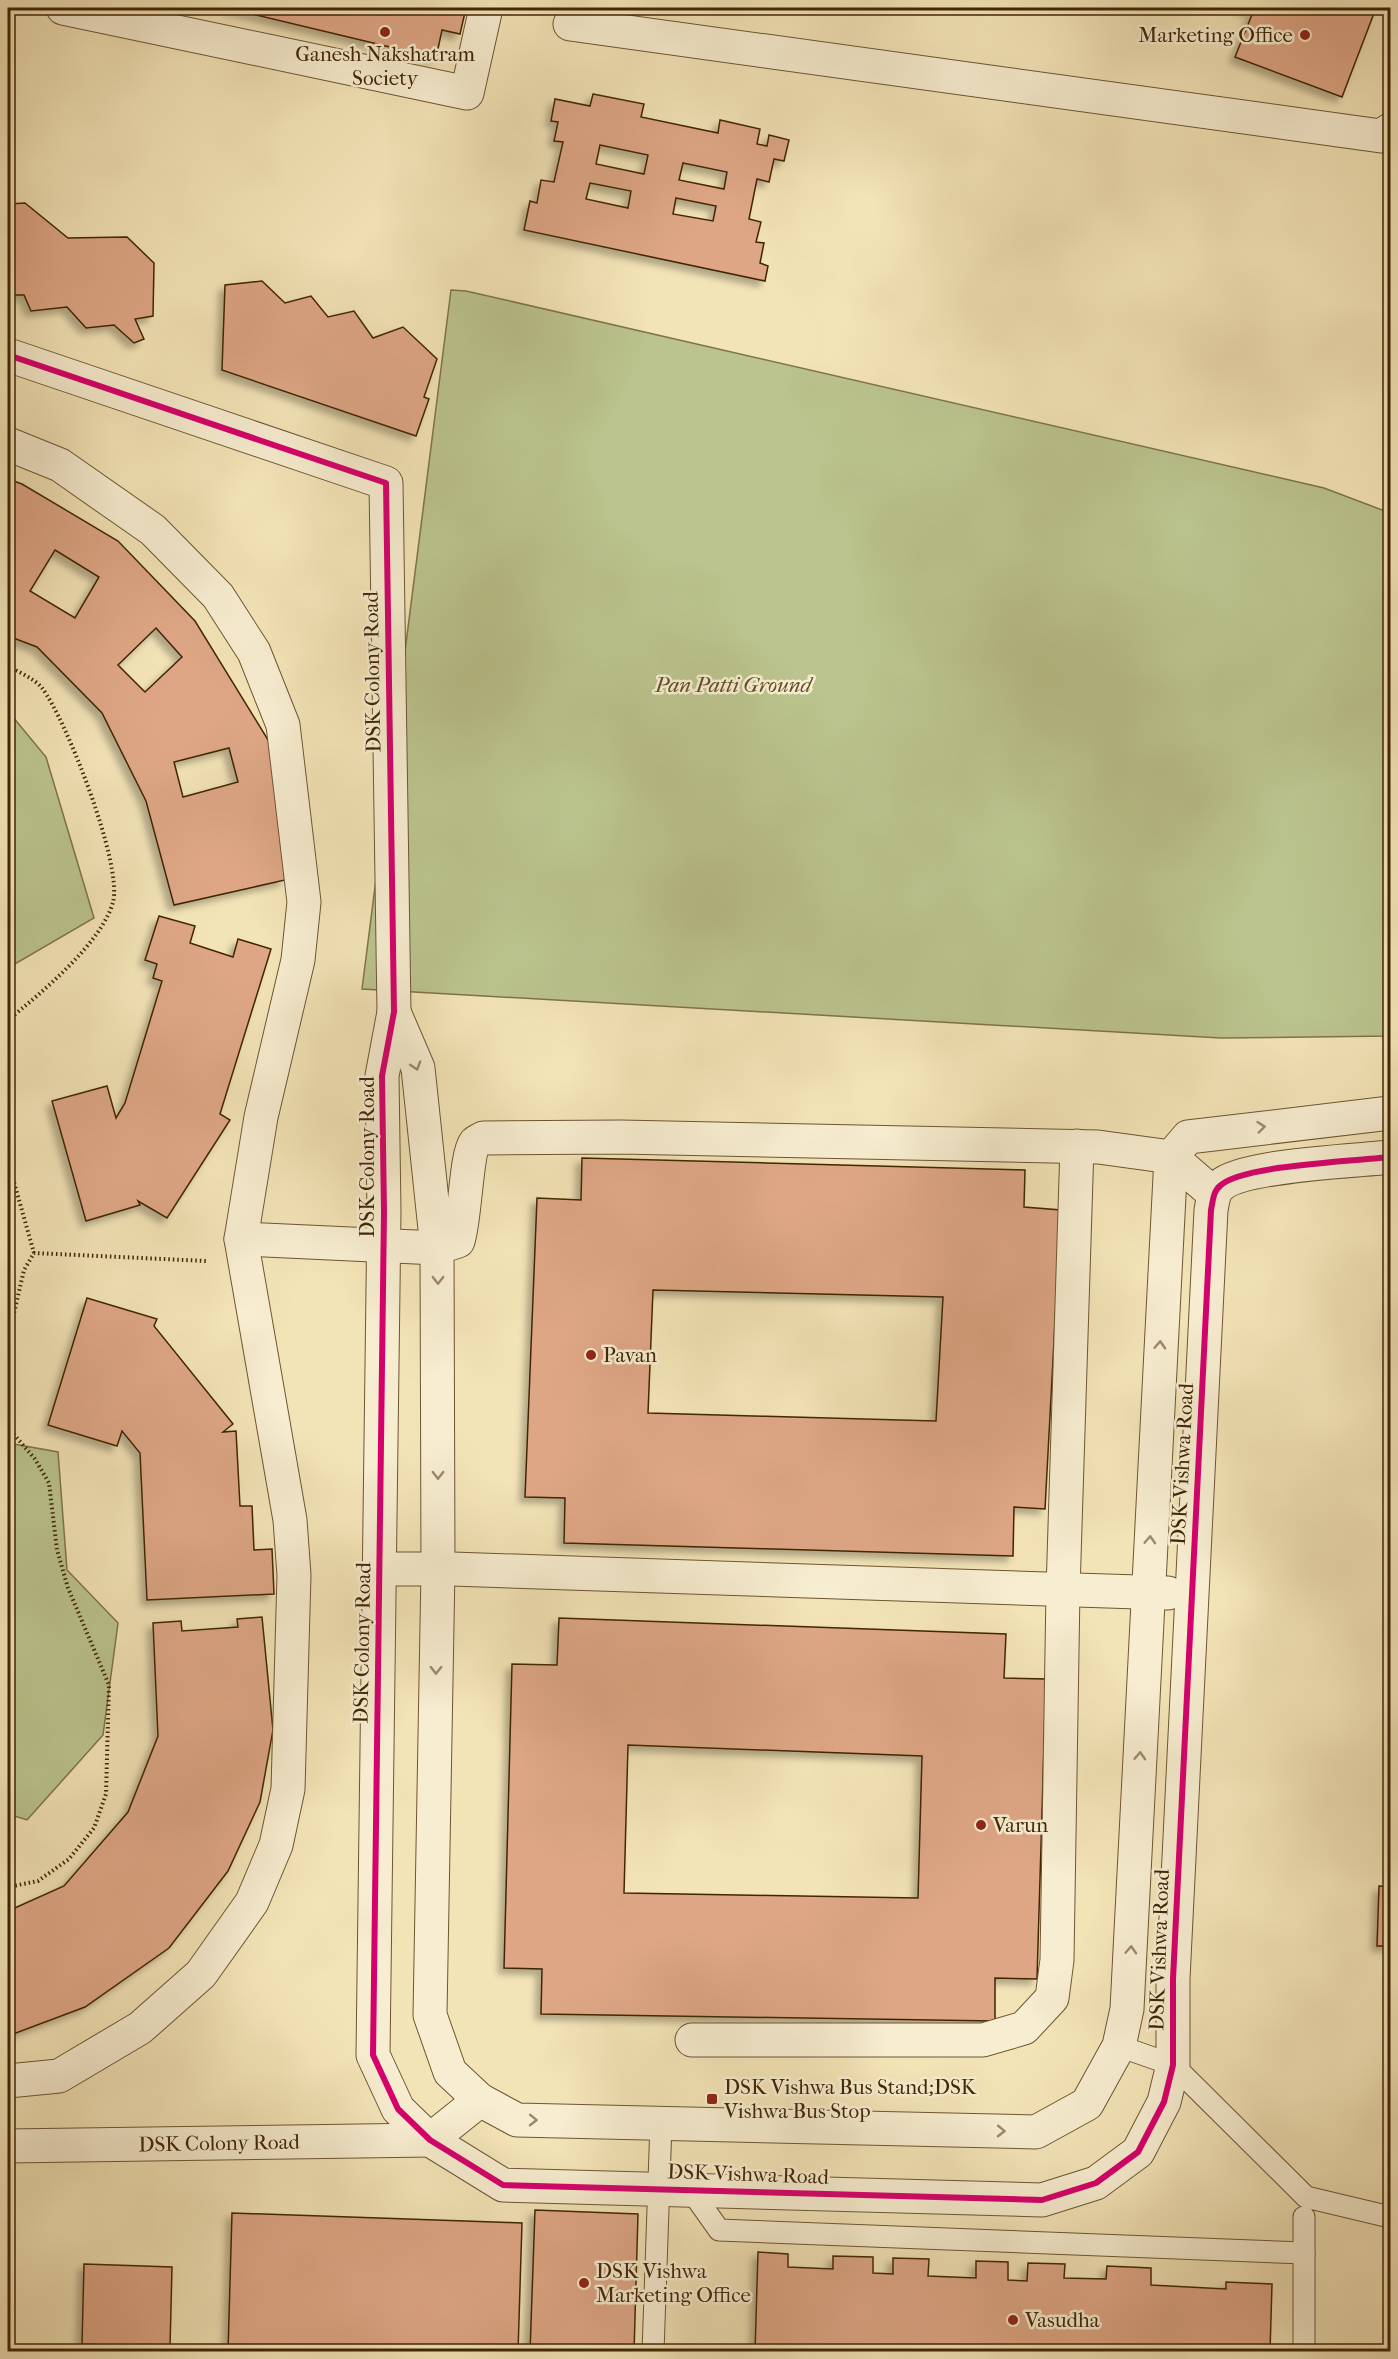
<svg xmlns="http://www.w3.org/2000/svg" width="1398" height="2359" viewBox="0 0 1398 2359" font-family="'IM FELL French Canon',serif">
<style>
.green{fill:#bbc48e;stroke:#7e744a;stroke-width:1.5}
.building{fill:#dea685;stroke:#402506;stroke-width:1.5;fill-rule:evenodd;filter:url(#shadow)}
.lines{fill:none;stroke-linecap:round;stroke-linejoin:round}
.service-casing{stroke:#6d5532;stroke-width:23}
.minor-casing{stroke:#6d5532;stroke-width:35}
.path{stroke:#402506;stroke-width:4;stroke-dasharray:1.5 3;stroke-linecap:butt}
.service{stroke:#f7edd0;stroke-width:21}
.minor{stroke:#f7edd0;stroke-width:33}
.cycleway-casing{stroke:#f7edd0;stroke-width:10}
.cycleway{stroke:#d6006c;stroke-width:6}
.oneway{stroke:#9c896b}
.poi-dot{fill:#8f2418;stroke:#f7edd0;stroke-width:2}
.labels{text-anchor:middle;stroke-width:5;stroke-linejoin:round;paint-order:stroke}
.poi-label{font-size:21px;fill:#402506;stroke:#f7edd0;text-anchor:start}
.street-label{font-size:21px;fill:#402506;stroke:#f7edd0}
.park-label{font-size:21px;font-style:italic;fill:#5f4d28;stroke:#f7edd0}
</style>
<defs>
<filter id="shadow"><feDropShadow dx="-5.5" dy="5.5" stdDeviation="3" flood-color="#0004"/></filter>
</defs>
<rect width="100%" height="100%" fill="#f3e4b7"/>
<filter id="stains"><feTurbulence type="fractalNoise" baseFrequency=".00333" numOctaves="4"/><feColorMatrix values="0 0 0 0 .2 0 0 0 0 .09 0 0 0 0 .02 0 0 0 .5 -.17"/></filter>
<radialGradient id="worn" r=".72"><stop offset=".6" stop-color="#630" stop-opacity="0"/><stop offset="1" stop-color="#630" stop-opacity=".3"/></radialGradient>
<g class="green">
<polygon points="451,290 466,291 1324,488 1390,513 1390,1036 1221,1038 362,989"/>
<polygon points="8,711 46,757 94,918 8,968"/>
<polygon points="8,1443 58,1452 67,1570 118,1623 103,1735 27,1820 8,1814"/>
</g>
<g class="building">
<polygon points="227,8 466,8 460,34 442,30 436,58"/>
<polygon points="1240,8 1376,8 1342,97 1235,57 1253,12"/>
<path d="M593,94L644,104L641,117L718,133L720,120L760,129L757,144L767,146L769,135L789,140L784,161L774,159L769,182L757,179L749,219L761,222L756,242L764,243L760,263L768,266L765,281L524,230L530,201L537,203L541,180L554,182L563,142L554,141L558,122L551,121L555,99L590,106ZM600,145L648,155L644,174L596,164ZM683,163L727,172L724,189L679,180ZM590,183L631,191L628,208L586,199ZM676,198L716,206L713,221L673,214Z"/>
<polygon points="25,203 68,238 127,237 154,263 153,316 135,319 144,339 134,343 114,325 86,328 67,307 31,311 24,295 8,295 8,204"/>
<polygon points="262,281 285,303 311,296 328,317 354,311 373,338 403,327 437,359 424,397 429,399 416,436 222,370 225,285"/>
<path d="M8,479L22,484L118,541L195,621L273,748L285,880L174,905L146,801L102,713L37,647L8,636ZM55,550L99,577L75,618L30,591ZM156,628L182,657L145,692L118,665ZM229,748L238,782L183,797L174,762Z"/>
<polygon points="159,916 195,926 190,943 233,957 238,939 271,949 220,1114 230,1120 167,1218 138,1201 140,1205 86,1221 52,1101 107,1086 116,1118 125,1103 162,981 153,978 157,964 145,960"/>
<path d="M582,1158L1025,1170L1024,1207L1061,1210L1045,1509L1014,1507L1013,1556L564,1543L565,1498L525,1497L537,1198L581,1200ZM653,1290L943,1297L936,1421L648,1413Z"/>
<polygon points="87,1298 157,1319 154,1326 233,1424 223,1432 236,1431 240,1506 252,1506 254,1550 272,1549 274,1594 147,1600 140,1453 122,1431 117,1446 48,1425"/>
<polygon points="262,1617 273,1730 260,1802 228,1871 169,1948 85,2007 8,2036 8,1911 64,1886 128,1812 158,1736 153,1623 181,1621 182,1631 238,1627 237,1619"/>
<path d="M559,1618L1006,1634L1004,1678L1046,1679L1037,1979L995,1978V2021L541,2014L542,1969L504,1968L512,1664L557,1665ZM628,1745L922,1756L918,1898L624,1893Z"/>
<polygon points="1379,1886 1390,1887 1390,1946 1377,1946"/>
<polygon points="535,2210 638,2214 634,2352 530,2352"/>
<polygon points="232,2213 522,2223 518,2352 228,2352"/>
<polygon points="758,2252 788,2254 788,2267 833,2269 833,2256 873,2257 873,2273 893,2274 893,2258 929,2259 928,2276 976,2278 976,2261 1008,2262 1008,2280 1027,2281 1028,2263 1065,2264 1064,2278 1106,2279 1107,2266 1151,2268 1151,2285 1226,2289 1226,2282 1272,2284 1270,2352 755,2352"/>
<polygon points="84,2264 172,2267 170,2347 82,2344"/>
</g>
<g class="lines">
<defs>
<g id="service">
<polyline points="1119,2046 1173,2065 1306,2197 1390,2217"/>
<polyline points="690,2189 719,2230 1304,2253"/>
<polyline points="653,2352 661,2123"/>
<polyline points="1304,2352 1304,2217"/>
</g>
<g id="minor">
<polyline points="63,8 467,93 486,8"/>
<polyline points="570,24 1381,136 1390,130"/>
<path d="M8,355L386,483L394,1012L382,1076L384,1212L373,2055L398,2109L430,2140L503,2185L1042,2200L1096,2183L1138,2152L1164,2102L1173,2065V1979L1211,1210C1213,1201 1213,1191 1221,1185C1244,1165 1356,1161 1390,1157"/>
<polyline points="8,444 60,465 153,530 218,596 254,652 283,725 304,902 298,960 261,1117 241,1239 290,1520 294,1575 288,1789 276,1845 252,1902 201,1974 140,2028 59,2076 8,2081"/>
<polyline points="394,1012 418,1068 437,1248 438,1569 430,2015 450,2072 480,2100 517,2120 1036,2132 1087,2104 1119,2046 1127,2009 1171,1157 1188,1137 1390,1113"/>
<path d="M241,1239L437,1248L458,1241C465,1221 466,1154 475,1143C477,1141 480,1140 483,1138L621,1137L1098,1147L1171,1157L1214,1194"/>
<polyline points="380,1569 452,1569 1168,1593"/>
<polyline points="692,2040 983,2040 1024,2028 1052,1998 1057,1960 1063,1590 1077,1146"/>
<polyline points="8,2146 430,2140 480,2100"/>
</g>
</defs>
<use href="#service" class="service-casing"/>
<use href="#minor" class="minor-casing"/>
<g class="path">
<path d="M8,666C18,672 34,678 42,688C66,719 123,865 113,902C102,943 40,994 8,1020"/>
<polyline points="8,1161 34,1253"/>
<polyline points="8,1339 24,1270 34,1253 206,1261"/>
<polyline points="8,1422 11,1431 35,1459 49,1483 57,1550 68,1588 109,1685 106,1794 94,1828 69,1859 38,1881 8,1887"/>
</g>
<use href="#service" class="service"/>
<use href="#minor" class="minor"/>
<defs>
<path id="cycleway" d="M8,355L386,483L394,1012L382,1076L384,1212L373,2055L398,2109L430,2140L503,2185L1042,2200L1096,2183L1138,2152L1164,2102L1173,2065V1979L1211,1210C1213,1201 1213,1191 1221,1185C1244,1165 1356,1161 1390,1157"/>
</defs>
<use href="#cycleway" class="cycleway-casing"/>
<use href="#cycleway" class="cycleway"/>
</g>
<defs><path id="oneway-chevron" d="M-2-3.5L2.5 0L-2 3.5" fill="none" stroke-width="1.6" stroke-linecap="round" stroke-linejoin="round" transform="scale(1.5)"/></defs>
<g class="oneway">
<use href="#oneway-chevron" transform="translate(416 1066) rotate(73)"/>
<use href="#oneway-chevron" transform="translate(1261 1127) rotate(-6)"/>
<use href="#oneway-chevron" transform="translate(438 1280) rotate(90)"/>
<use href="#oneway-chevron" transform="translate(1160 1345) rotate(-87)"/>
<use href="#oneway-chevron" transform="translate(438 1475) rotate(90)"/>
<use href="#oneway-chevron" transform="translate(1150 1540) rotate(-87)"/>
<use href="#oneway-chevron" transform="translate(436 1670) rotate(91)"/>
<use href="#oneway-chevron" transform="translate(1140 1756) rotate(-87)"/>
<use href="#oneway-chevron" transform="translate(1131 1950) rotate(-87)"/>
<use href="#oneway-chevron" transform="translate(533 2120) rotate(1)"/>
<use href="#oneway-chevron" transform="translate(1001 2131) rotate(1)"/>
</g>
<g class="poi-dot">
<circle cx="385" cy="32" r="6"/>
<circle cx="1305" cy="35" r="6"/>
<circle cx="591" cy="1355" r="6"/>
<circle cx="981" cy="1825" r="6"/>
<rect x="706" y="2093" width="12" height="12" rx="3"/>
<circle cx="584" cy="2283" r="6"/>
<circle cx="1013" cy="2320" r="6"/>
</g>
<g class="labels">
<g class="poi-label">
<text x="1293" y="42" text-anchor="end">Marketing Office</text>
<text x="385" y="61" text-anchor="middle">Ganesh Nakshatram<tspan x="385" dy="24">Society</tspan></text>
<text x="603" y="1362">Pavan</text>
<text x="993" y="1832">Varun</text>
<text x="724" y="2094">DSK Vishwa Bus Stand;DSK<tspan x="724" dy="24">Vishwa Bus Stop</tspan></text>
<text x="596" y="2278">DSK Vishwa<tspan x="596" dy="24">Marketing Office</tspan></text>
<text x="1025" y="2327">Vasudha</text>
</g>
<g class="street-label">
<text transform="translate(372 672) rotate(-91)" y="7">DSK Colony Road</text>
<text transform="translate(367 1157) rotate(-90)" y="7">DSK Colony Road</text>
<text transform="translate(1182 1464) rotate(-87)" y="7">DSK Vishwa Road</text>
<text transform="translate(362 1643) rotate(-89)" y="7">DSK Colony Road</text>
<text transform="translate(1159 1950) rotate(-88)" y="7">DSK Vishwa Road</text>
<text transform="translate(219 2143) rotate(-1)" y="7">DSK Colony Road</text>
<text transform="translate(748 2174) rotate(2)" y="7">DSK Vishwa Road</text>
</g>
<g class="park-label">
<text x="733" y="692">Pan Patti Ground</text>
</g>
</g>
<rect width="1398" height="2359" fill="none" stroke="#f3e4b7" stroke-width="30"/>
<rect x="9" y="9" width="1380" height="2341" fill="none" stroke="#402506" stroke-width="3"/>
<rect x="15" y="15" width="1368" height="2329" fill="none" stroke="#402506" stroke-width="1.5"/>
<rect width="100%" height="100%" filter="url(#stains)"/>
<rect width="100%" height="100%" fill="url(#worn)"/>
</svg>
